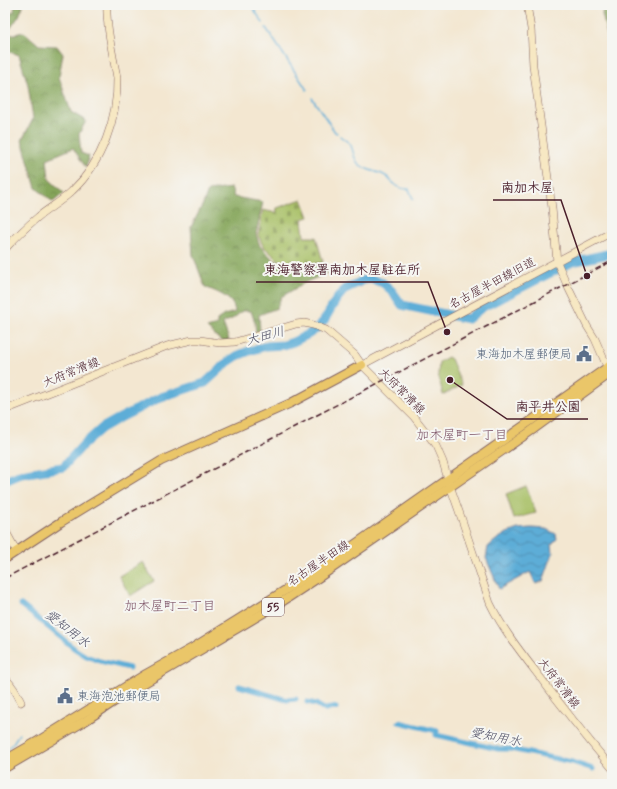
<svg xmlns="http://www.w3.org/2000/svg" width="617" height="789" viewBox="0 0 617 789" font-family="Mynerve,'Klee One',sans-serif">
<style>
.green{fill:#a7bf65;stroke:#786f48}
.forest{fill:url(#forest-crowns);stroke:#686242}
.cemetery{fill:url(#cemetery-stones);stroke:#786f48}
.water{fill:url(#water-waves);stroke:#546681}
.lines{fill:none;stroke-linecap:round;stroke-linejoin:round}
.stream{stroke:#5dadd7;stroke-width:1.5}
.canal{stroke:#5dadd7;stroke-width:5}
.river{stroke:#5dadd7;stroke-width:9}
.secondary-casing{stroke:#856565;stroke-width:8}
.primary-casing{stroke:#856565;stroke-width:10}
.secondary{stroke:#f7e8c3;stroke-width:7}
.primary{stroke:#eac669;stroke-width:8}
.rail{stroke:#4a1f2b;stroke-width:1.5;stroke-dasharray:6 3;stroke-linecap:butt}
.labels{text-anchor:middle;stroke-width:4;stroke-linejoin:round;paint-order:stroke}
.shield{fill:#f6f6f2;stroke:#7e6067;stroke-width:1}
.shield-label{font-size:11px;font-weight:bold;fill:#4a1f2b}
.street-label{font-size:12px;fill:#4a1f2b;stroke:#f6f6f2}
.service-label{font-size:12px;fill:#4e5e75;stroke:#f6f6f2;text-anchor:end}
.water-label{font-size:13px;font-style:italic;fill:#515167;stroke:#f6f6f2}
.neighbourhood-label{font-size:13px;fill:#794e62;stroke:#f6f6f2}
.leader{fill:none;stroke:#4a1f2b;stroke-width:1.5}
.callout-dot{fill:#4a1f2b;stroke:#f6f6f2;stroke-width:1.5}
.callout-label{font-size:13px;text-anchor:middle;font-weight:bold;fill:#4a1f2b;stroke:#f6f6f2;stroke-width:4;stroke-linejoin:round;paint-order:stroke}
</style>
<defs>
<pattern id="forest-crowns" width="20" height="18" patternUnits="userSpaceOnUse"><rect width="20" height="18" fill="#85a65a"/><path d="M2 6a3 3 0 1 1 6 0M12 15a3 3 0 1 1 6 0" fill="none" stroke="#6f874b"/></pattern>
<pattern id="cemetery-stones" width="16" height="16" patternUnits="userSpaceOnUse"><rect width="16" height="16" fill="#a7bf65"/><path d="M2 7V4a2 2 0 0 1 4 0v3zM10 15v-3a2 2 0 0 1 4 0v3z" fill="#8a9b53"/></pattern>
<pattern id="water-waves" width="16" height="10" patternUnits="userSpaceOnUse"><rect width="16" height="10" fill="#5dadd7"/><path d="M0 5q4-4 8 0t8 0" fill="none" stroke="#4f8caf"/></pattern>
</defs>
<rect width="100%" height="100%" fill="#f6f6f2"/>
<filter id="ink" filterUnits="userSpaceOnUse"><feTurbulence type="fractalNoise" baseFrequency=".025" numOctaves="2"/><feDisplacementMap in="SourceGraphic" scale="8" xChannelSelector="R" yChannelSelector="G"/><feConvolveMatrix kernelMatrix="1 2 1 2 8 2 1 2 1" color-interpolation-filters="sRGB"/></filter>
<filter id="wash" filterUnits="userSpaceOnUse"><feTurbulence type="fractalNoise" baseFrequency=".012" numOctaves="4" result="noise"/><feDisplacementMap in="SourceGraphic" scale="16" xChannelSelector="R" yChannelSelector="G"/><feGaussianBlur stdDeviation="0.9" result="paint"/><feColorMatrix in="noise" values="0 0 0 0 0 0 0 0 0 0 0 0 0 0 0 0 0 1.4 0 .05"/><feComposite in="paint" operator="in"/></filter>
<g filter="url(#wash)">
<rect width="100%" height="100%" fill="#f3e7d1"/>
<g class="green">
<polygon points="448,357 451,359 462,385 443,395 438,374 439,362"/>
<polygon points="526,486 536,513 514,519 506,494"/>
<polygon points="143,562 154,581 130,596 119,576"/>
</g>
<g class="forest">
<polygon points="15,5 23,5 23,6 19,16 5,36 24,32 39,45 57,46 63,54 59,77 71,112 86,121 79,134 81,153 89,156 86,168 73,148 47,159 49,179 64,193 53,202 36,188 22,140 33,119 28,85 19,55 5,50 5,17 14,11"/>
<polygon points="604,5 612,5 612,44 609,43 602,14"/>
<path d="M231,188L234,197L263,202L256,234L260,246L275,261L297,268L323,263L328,273L306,282L281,297L277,308L259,315L260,332L256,333L255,323L251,311H242L234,318L223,323L229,340L221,341L207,328L217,325V320L224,315L235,312C234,297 216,292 205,287L193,255L191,227L203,204L208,191Z"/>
</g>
<polygon class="cemetery" points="302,199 309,217 302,219 304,237 316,237 323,262 297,266 277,259 263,246 258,235 263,210 276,213 277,208"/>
<polygon class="water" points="531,528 546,529 556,534 557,539 552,544 553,553 543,581 536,584 530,572 499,589 486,558 488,547 496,540 507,533 518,529"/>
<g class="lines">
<g class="stream">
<polyline points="251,5 263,23"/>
<polyline points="266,28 307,90"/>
<polyline points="312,98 335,132 337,133"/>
<path d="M340,136C343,139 348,141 350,144C354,150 353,159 359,164C365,170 374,171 382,174C390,177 391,182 397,186C400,188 405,189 409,189L413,199"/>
<polyline points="5,751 13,743 19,734"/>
</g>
<g class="canal">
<polyline points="21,605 75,649 86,656 100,661 129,668"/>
<polyline points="239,686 287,700 296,699"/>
<polyline points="307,702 316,704 324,709 327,709 332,707 336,708"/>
<polyline points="399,722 437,731 436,735 498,749 510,749 572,762 593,769"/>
</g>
<polyline class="river" points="5,481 21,474 63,467 84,444 102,428 118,419 161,397 205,383 228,362 237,356 249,351 266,346 284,345 293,342 309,334 317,328 325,319 336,300 345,289 364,280 371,279 383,283 392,291 402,305 468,319 481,308 572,262 612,253"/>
</g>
</g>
<g filter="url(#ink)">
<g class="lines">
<defs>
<g id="secondary">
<polyline points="527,5 531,29 533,66 552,208 557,262 568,287 587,326 595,339 609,371"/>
<path d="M5,249C15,238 26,227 38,217C49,208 62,201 72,191C102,163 118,118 117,78C116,71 114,63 113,57C110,40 106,22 107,5"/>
<polyline points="362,365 612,232"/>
<path d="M5,410L167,346L192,340H200L220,343L235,342L296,324L304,323L313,325L326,330L355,355L362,365L414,417L429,436L436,446L443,462L448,480L461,517L490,603C502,628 519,650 536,672C560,704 586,737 612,768"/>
<polyline points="5,530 17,552"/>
<path d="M5,678C12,685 17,693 21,702"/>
</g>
<g id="primary">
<polyline points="5,559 61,522 161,461 291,403 362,365"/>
<polyline points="5,760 38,741 146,674 194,647 324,566 612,364"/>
<polyline points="5,768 85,721 129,692 277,605 321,576 531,431 612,372"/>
</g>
</defs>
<use href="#secondary" class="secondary-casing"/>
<use href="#primary" class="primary-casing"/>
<use href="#secondary" class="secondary"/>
<use href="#primary" class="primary"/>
<polyline class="rail" points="5,578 612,261"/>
</g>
</g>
<defs>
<symbol id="civic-bare" viewBox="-9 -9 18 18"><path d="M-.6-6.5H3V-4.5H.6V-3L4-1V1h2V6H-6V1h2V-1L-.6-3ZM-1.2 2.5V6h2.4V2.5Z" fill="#5c6f8a" stroke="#f6f6f2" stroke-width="2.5" paint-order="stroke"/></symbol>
</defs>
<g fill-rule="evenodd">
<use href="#civic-bare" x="573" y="343" width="22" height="22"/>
<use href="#civic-bare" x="54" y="685" width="22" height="22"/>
</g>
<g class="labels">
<rect class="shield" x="262" y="598" width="22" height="18" rx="3"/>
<g class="shield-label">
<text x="273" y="611">55</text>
</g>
<g class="street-label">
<text transform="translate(492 283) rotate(-28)" y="4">名古屋半田線旧道</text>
<text transform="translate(71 372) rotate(-22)" y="4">大府常滑線</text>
<text transform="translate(402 391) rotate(45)" y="4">大府常滑線</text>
<text transform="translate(318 563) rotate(-34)" y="4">名古屋半田線</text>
<text transform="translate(559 683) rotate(52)" y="4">大府常滑線</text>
</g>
<g class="service-label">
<text x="572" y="358">東海加木屋郵便局</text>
<text x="77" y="700" text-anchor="start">東海泡池郵便局</text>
</g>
<g class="water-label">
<text transform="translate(265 335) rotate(-15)" y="5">大田川</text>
<text transform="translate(68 628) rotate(38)" y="5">愛知用水</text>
<text transform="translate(496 736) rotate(11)" y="5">愛知用水</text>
</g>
<g class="neighbourhood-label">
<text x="462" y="439">加木屋町一丁目</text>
<text x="170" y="610">加木屋町二丁目</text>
</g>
</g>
<path class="leader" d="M587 276L561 200H493M447 332L428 282H256M450 380L507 419H588"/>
<g class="callout-dot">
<circle cx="587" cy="276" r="4"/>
<circle cx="447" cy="332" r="4"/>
<circle cx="450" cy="380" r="4"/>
</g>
<g class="callout-label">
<text x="527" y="192">南加木屋</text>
<text x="342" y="274">東海警察署南加木屋駐在所</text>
<text x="548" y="411">南平井公園</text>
</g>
<rect width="617" height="789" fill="none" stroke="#f6f6f2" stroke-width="20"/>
</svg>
